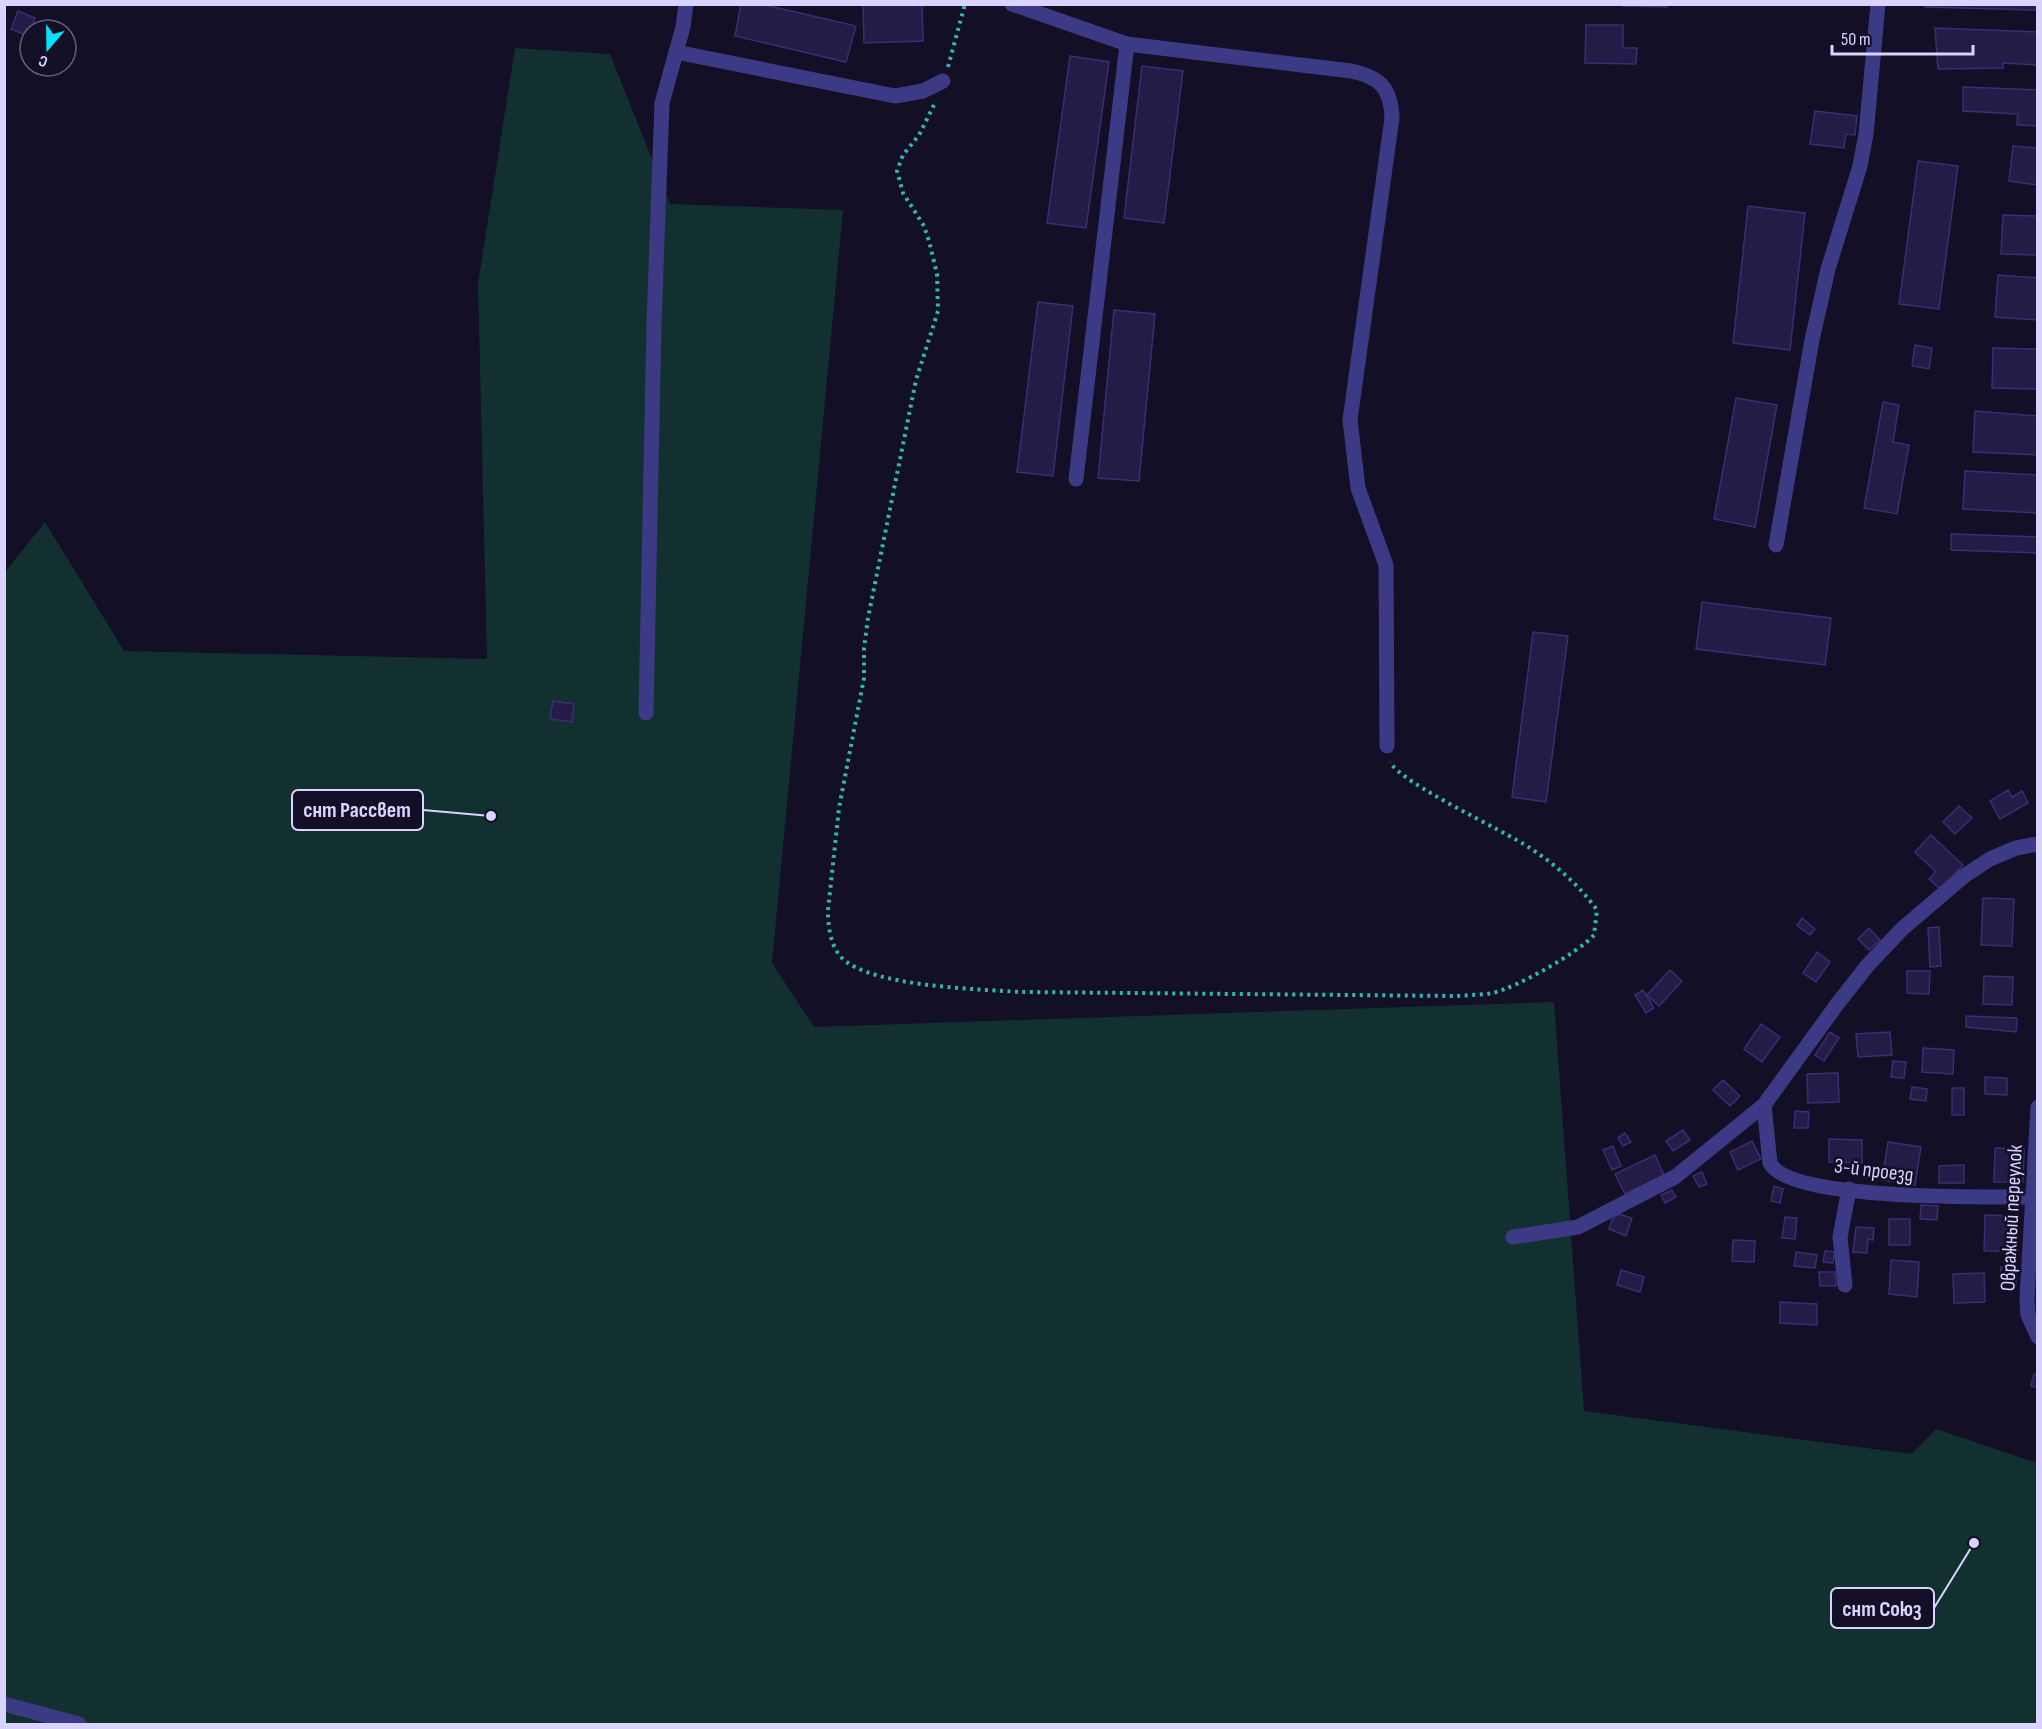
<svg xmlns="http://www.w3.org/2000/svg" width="2042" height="1729" viewBox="0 0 2042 1729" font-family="'Sofia Sans Condensed',sans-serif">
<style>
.green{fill:#12302f}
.building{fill:#241b47;stroke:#3b2d73;stroke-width:1.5}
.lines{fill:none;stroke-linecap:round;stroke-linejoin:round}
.path{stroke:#2fb8b0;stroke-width:4;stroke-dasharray:3 4.5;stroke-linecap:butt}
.minor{stroke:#3d3a85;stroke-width:15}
.labels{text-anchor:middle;stroke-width:5;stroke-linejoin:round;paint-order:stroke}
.street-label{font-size:21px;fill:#d9d4ff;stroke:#130f26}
.leader{fill:none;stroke:#d9d4ff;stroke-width:2}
.callout-dot{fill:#d9d4ff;stroke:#130f26;stroke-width:2}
.callout{fill:#130f26;stroke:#d9d4ff;stroke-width:2}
.callout-label{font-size:22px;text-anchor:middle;font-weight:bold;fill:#d9d4ff}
</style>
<rect width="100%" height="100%" fill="#130f26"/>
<polygon class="green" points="515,48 610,54 670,204 843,210 772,963 814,1027 1554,1002 1584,1411 1912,1454 1936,1429 2037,1463 2037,1724 5,1724 5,572 45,522 124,651 487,659 478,284"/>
<g class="building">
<polygon points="741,4 761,4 856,26 846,62 735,36"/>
<polygon points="863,4 922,4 923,41 864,43"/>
<polygon points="1623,4 1667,4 1667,7 1623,6"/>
<polygon points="1925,4 2038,4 2038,10 1925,7"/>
<polygon points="18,11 35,18 28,36 11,29"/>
<polygon points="1586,25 1623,25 1623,48 1637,48 1636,64 1585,63"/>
<polygon points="1935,28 2038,32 2038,65 2003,63 2003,68 1938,69"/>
<polygon points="1070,56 1109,62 1086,228 1047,223"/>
<polygon points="1142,66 1183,71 1164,223 1124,218"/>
<polygon points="1963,87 2038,90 2038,126 2017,125 2018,114 1963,111"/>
<polygon points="1815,111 1857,116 1855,135 1846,134 1844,148 1810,144"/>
<polygon points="2013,146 2038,148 2038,185 2009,181"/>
<polygon points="1918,161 1958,166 1939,309 1899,304"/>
<polygon points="1748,206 1805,213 1790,350 1733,343"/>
<polygon points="2003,215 2038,216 2038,255 2001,254"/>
<polygon points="1998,275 2038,278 2038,320 1995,317"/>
<polygon points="1038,302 1073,306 1053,476 1017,472"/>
<polygon points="1114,310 1155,314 1139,481 1098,478"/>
<polygon points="1915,345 1932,348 1929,369 1912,366"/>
<polygon points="1993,348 2038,349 2038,389 1992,388"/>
<polygon points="1736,398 1777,405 1755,527 1714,519"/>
<polygon points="1883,402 1899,405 1893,442 1909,445 1897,514 1864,508"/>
<polygon points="1975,411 2038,416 2038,455 1973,452"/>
<polygon points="1965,471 2038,475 2038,513 1963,509"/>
<polygon points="1951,534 2038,537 2038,553 1951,550"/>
<polygon points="1702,602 1831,618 1825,665 1696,649"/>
<polygon points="1533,632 1568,636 1546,802 1512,797"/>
<polygon points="553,701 574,704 572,722 550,719"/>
<polygon points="2008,790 2012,797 2022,791 2028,803 2000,819 1990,801"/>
<polygon points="1959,806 1972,818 1955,834 1943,822"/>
<polygon points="1931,835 1963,865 1940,889 1929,879 1936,872 1915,852"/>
<polygon points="1983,898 2014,899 2012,946 1981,945"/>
<polygon points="1802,918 1815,929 1810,935 1797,925"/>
<polygon points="1939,927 1941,966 1930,967 1928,928"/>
<polygon points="1869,928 1880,940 1869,950 1858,939"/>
<polygon points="1817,952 1830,962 1816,982 1803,973"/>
<polygon points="1670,970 1682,981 1659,1006 1647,995"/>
<polygon points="1907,971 1930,971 1929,994 1907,993"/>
<polygon points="1984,976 2013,977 2012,1005 1983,1004"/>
<polygon points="1643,990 1654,1008 1646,1013 1635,995"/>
<polygon points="1966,1016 2017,1018 2016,1032 1966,1027"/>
<polygon points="1761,1024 1780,1037 1762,1062 1744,1049"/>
<polygon points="1830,1032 1839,1038 1824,1061 1815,1055"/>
<polygon points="1890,1032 1892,1055 1858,1057 1856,1034"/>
<polygon points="1923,1048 1954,1050 1953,1074 1922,1072"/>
<polygon points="1893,1061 1906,1062 1904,1078 1891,1077"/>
<polygon points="1838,1073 1839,1102 1808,1103 1807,1074"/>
<polygon points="1985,1077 2007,1078 2007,1095 1985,1094"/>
<polygon points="1723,1080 1740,1096 1730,1106 1713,1090"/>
<polygon points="1912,1087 1927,1089 1926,1101 1910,1099"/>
<rect x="1952" y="1088" width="12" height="27"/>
<polygon points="1795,1111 1809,1112 1808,1128 1794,1128"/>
<polygon points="1683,1130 1690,1140 1673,1151 1666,1141"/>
<polygon points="1625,1133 1631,1142 1623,1146 1618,1138"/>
<polygon points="1829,1139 1862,1140 1862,1163 1829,1162"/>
<polygon points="1752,1141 1761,1159 1738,1170 1730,1152"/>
<polygon points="1888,1142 1921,1147 1915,1185 1906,1183 1907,1179 1894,1177 1893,1182 1882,1180"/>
<polygon points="1613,1146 1621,1166 1612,1170 1603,1150"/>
<polygon points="1995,1148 2024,1149 2023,1182 1994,1182"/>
<polygon points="1655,1155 1664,1175 1625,1194 1615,1174"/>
<polygon points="1964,1165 1964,1183 1939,1183 1939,1166"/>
<polygon points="1702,1172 1707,1184 1699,1187 1693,1176"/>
<polygon points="1774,1186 1783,1189 1780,1203 1771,1201"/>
<polygon points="1672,1190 1676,1197 1665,1203 1661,1195"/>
<polygon points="1921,1205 1938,1206 1937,1220 1920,1219"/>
<polygon points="1619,1214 1632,1218 1626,1236 1609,1229 1612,1220"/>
<polygon points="1985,1215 2013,1216 2012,1251 1984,1251"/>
<polygon points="1785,1217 1797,1218 1795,1239 1782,1238"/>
<rect x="1889" y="1219" width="21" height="26"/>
<polygon points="1856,1227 1874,1228 1873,1240 1868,1239 1867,1253 1853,1252"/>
<polygon points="1733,1240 1755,1241 1754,1262 1732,1261"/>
<polygon points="1825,1251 1835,1252 1833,1263 1823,1262"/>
<polygon points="1796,1252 1817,1255 1815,1268 1794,1266"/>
<polygon points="1891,1260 1919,1262 1917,1297 1889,1294"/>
<polygon points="2001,1267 2017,1268 2016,1282 2000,1281"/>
<polygon points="1621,1270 1644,1277 1640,1292 1617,1285"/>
<polygon points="1819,1272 1835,1272 1836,1286 1820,1286"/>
<polygon points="1984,1273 1985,1302 1954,1303 1953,1274"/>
<polygon points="1780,1302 1817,1304 1817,1325 1780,1323"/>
<polygon points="2034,1374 2038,1374 2038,1388 2031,1386"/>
</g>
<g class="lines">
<g class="path">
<polyline points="948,67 965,4"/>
<path d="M934,105L919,135L903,155L897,171L903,193L924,226L929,241L937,274L938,311L916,380L868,618L864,648V678L839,808L828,910C828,925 830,945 841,957C869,987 979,989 1020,992L1456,996C1468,995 1481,995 1493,993C1517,987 1578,953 1594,935L1597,910C1579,885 1556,865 1530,848C1503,830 1402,784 1390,762"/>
</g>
<g class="minor">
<polyline points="1012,4 1127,44 1076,479"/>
<path d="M1127,44L1351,71C1380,77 1391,88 1392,118L1350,420L1358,488L1386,565L1387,746"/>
<polyline points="676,52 895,96 923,91 943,81"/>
<polyline points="1776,545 1812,340 1828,269 1860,166 1866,134 1878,4"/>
<polyline points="646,713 654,324 662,103 683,27 686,4"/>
<path d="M1764,1105L1770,1163C1789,1201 1993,1197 2038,1197"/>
<polyline points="2038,1107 2027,1298 2028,1315 2038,1337"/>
<polyline points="1513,1237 1578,1227 1675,1177 1764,1105 1838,1003 1868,965 1902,929 1964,876 1990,859 2016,848 2038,844"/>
<polyline points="1845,1285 1840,1237 1849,1189"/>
<polyline points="4,1704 79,1724"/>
</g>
</g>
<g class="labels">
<g class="street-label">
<text transform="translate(1874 1170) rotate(7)" y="7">3-й проезд</text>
<text transform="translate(2011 1218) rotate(-87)" y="7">Овражный переулок</text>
</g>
</g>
<path class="leader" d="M491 816L423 810M1974 1543L1934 1608"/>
<g class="callout-dot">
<circle cx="491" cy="816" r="6"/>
<circle cx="1974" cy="1543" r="6"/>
</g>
<g class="callout">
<rect x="292" y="790" width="131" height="40" rx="6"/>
<rect x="1831" y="1588" width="103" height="40" rx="6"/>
</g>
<g class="callout-label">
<text x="357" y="817">снт Рассвет</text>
<text x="1882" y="1616">снт Союз</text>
</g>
<rect width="2042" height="1729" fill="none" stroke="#d9d4ff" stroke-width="12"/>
<g transform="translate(48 48) rotate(200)"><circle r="28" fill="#130f26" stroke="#625e7d" stroke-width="1.5"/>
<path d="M0-4.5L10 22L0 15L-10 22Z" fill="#00e5ff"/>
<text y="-9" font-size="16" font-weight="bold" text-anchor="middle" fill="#d9d4ff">С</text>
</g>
<path d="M1832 45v9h141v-9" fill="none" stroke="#d9d4ff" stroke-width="3"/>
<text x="1841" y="45" font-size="18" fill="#d9d4ff" stroke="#130f26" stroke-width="4.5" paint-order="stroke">50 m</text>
</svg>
